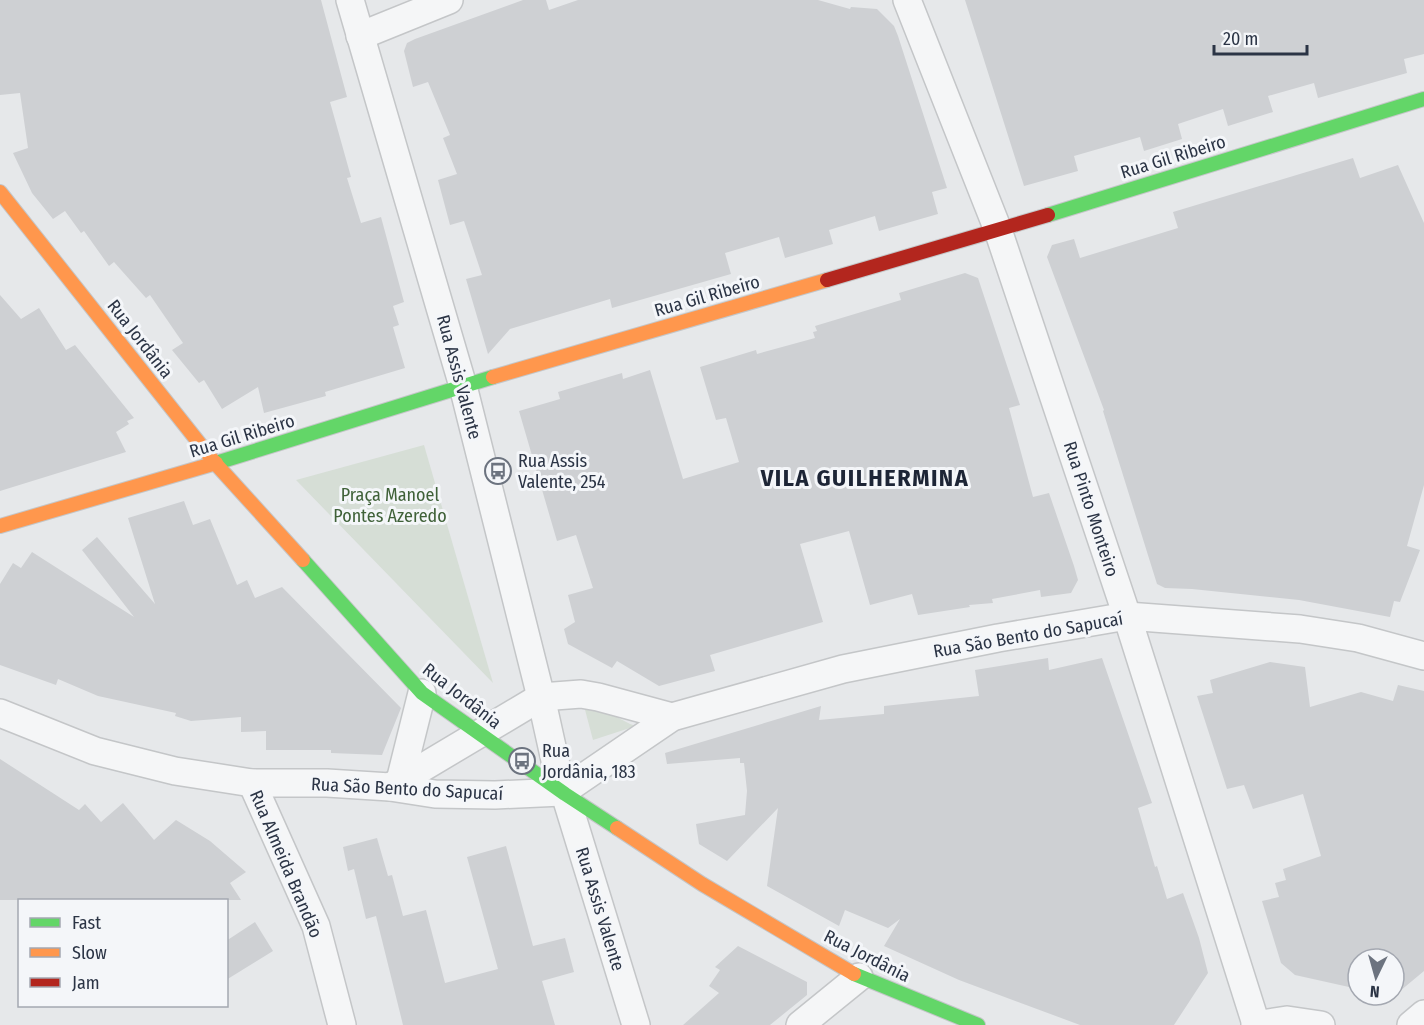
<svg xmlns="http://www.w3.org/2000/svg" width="1424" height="1025" viewBox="0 0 1424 1025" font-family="'Fira Sans Condensed',sans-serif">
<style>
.green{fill:#d6ded6}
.building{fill:#ced0d3}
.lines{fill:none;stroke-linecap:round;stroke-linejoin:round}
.street-casing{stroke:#c4c6c8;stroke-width:30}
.fast-casing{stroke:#c4c6c8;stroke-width:16}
.slow-casing{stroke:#c4c6c8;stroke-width:16}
.jam-casing{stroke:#c4c6c8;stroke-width:16}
.street{stroke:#f5f6f7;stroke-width:27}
.fast{stroke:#63d668;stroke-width:14}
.slow{stroke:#ff974d;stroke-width:14}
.jam{stroke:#b3261e;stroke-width:14}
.labels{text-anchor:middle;stroke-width:6;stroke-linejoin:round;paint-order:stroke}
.street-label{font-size:18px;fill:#2b3445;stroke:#f4f6f9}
.poi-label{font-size:18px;fill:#2b3445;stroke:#f4f6f9;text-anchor:start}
.park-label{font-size:18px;fill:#3f6138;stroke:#f4f6f9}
.district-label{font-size:24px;font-weight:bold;letter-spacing:1.5px;fill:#1d2536;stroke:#f4f6f9}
</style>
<rect width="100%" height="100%" fill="#e6e8ea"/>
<g class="green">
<polygon points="424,445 493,683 296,480"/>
<polygon points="592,704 630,724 636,726 593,740 584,706"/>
</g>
<g class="building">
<polygon points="0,0 321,0 347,97 330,102 351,177 347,178 361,223 381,217 404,302 393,306 399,325 393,327 405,368 325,392 326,396 264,413 258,387 222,409 204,380 199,383 172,350 183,343 150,295 146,298 114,262 109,266 84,231 81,233 65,211 53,219 32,193 13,153 28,148 20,93 0,95"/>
<polygon points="523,0 546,0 549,10 578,0 818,0 850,9 851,7 877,9 894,26 898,36 947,188 932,192 938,214 879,231 875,216 829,230 833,244 785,258 779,237 725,253 731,274 612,308 610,299 510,329 488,354 466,279 482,275 464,221 450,225 438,180 457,174 443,138 450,135 428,82 413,87 404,51 407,43 415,39"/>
<polygon points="965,0 1424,0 1424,54 1404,59 1407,73 1318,98 1314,83 1268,96 1273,112 1228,126 1223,109 1178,124 1182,139 1144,151 1140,137 1074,156 1078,171 1024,186"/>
<polygon points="1353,158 1360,178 1398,165 1424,223 1424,485 1407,546 1420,550 1400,602 1394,601 1390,617 1299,600 1192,589 1165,588 1157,584 1103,411 1104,410 1047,257 1052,245 1074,239 1080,258 1178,228 1173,212"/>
<polygon points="965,273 978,278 1020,405 1009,408 1033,497 1049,493 1074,566 1078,580 1071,593 1041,597 1040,590 992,599 993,603 969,605 970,607 918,615 912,594 870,605 849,531 800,544 823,622 710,655 715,671 659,686 617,661 612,668 568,644 564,629 575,622 568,595 593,588 576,535 557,541 519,411 560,399 558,392 622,373 623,379 650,370 683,479 739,462 726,418 716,420 700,367 756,350 757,354 815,338 813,332 817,331 815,326 901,300 899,293"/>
<polygon points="0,295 21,319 39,308 66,350 75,345 134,418 127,421 129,424 116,432 126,452 0,491"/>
<polygon points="184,501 193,525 210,519 237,585 247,580 255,598 282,587 401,708 382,755 331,753 331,750 266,750 266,731 241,732 241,717 191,721 175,716 176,713 98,696 58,679 56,685 0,665 0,584 13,563 21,568 32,552 134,617 82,550 97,537 155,604 128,518"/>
<polygon points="1048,658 1049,670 1102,658 1152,803 1138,808 1155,867 1157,866 1167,899 1183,893 1199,938 1208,973 1174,1025 1080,1025 959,980 884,946 900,919 888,928 845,910 839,926 767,886 778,808 727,861 699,844 696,824 745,815 747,791 744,763 740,763 740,758 667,764 665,753 821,706 819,720 884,714 884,706 979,696 975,670"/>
<polygon points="1270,662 1305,667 1310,707 1361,692 1393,701 1398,685 1424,691 1424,971 1394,996 1378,995 1394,995 1394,959 1358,959 1358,989 1295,975 1281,963 1262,901 1279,897 1275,883 1286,880 1283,869 1321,856 1303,794 1253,809 1244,785 1227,789 1197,696 1213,693 1210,680"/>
<polygon points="0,759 79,810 85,804 101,822 123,803 154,840 176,820 210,841 246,872 230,883 241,900 0,900"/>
<polygon points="377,838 388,876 392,875 403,916 426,910 445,983 498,969 467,857 506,846 533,946 565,938 574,972 542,981 555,1025 403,1025 376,916 366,919 354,869 348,871 343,847"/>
<polygon points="255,922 273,951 226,980 226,941"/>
<polygon points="738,946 807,982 807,995 770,1025 683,1025 719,993 709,986 720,970 715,967"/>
</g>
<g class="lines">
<defs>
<g id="street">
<polyline points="350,0 463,386 541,697 562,792"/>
<polyline points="907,0 998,230 1127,616 1256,1024"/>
<polyline points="360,36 449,0"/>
<polyline points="0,713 95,751 175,771 252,783 327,783 390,787 435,794 495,795 562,792"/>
<polyline points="400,781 422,693"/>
<polyline points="252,783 316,926 342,1025"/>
<polyline points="390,787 541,697 581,694 598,697 672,717"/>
<polyline points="562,792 672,717 843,669 998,638 1127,616 1300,629 1358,638 1424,656"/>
<polyline points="565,794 636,1025"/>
<polyline points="800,1025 859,977"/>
<polyline points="1255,1025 1287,1020 1321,1025"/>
<polyline points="1411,1025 1424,1014"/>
</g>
<g id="fast">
<polyline points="1048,215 1424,99"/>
<polyline points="216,463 493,377"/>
<polyline points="303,560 422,693 565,794 617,828"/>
<polyline points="854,974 978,1025"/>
</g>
<g id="slow">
<polyline points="0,192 215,463 303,560"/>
<polyline points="493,377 827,280"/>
<polyline points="0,526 216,463"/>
<polyline points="617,828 702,884 854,974"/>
</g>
<polyline id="jam" points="827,280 1048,215"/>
</defs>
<use href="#street" class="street-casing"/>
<use href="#fast" class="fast-casing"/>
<use href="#slow" class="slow-casing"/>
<use href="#jam" class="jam-casing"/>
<use href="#street" class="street"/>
<use href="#fast" class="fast"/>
<use href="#slow" class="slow"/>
<use href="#jam" class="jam"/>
</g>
<defs>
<symbol id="bus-ring" viewBox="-11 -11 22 22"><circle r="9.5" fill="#f4f6f9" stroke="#6c737f" stroke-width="1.5"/><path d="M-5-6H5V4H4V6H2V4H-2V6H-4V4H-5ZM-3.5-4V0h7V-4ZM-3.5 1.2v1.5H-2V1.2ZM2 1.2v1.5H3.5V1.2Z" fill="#6c737f"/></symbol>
</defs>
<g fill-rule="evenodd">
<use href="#bus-ring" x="483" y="456" width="30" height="30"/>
<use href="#bus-ring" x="507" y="746" width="30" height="30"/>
</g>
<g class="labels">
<g class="street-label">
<text transform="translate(1173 157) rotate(-17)" y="6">Rua Gil Ribeiro</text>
<text transform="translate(707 296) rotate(-16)" y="6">Rua Gil Ribeiro</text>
<text transform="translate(140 339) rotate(52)" y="6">Rua Jordânia</text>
<text transform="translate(459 377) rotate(75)" y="6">Rua Assis Valente</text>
<text transform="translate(242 436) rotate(-17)" y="6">Rua Gil Ribeiro</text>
<text transform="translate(1091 509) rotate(72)" y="6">Rua Pinto Monteiro</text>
<text transform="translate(1028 635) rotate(-10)" y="6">Rua São Bento do Sapucaí</text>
<text transform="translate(462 696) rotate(38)" y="6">Rua Jordânia</text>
<text transform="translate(407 789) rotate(3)" y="6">Rua São Bento do Sapucaí</text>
<text transform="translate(286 864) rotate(67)" y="6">Rua Almeida Brandão</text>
<text transform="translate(600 909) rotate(73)" y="6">Rua Assis Valente</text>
<text transform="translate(867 956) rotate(27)" y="6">Rua Jordânia</text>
</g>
<g class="poi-label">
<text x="518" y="467">Rua Assis<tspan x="518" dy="21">Valente, 254</tspan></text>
<text x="542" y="757">Rua<tspan x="542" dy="21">Jordânia, 183</tspan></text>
</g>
<g class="park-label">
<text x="390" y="501">Praça Manoel<tspan x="390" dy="21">Pontes Azeredo</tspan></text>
</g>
<g class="district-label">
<text x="865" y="486">VILA GUILHERMINA</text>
</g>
</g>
<rect x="18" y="899" width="210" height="108" fill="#f4f6f9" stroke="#a4a8b1" stroke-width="1.5"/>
<rect x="30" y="918" width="30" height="9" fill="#63d668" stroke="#a4a8b1" stroke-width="1.5"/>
<text x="72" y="929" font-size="18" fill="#2b3445">Fast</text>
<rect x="30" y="948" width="30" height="9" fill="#ff974d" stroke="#a4a8b1" stroke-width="1.5"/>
<text x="72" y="959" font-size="18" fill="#2b3445">Slow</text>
<rect x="30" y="978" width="30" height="9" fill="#b3261e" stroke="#a4a8b1" stroke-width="1.5"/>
<text x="72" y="989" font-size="18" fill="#2b3445">Jam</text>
<g transform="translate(1376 977) rotate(185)"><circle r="28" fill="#f4f6f9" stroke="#a4a8b1" stroke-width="1.5"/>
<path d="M0-4.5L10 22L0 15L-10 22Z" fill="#6c737f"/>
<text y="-9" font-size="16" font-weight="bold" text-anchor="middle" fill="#2b3445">N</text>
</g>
<path d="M1214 45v9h93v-9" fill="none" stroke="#2b3445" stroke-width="3"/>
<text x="1223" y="45" font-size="18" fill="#2b3445" stroke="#f4f6f9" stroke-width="4.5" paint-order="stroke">20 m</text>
</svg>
